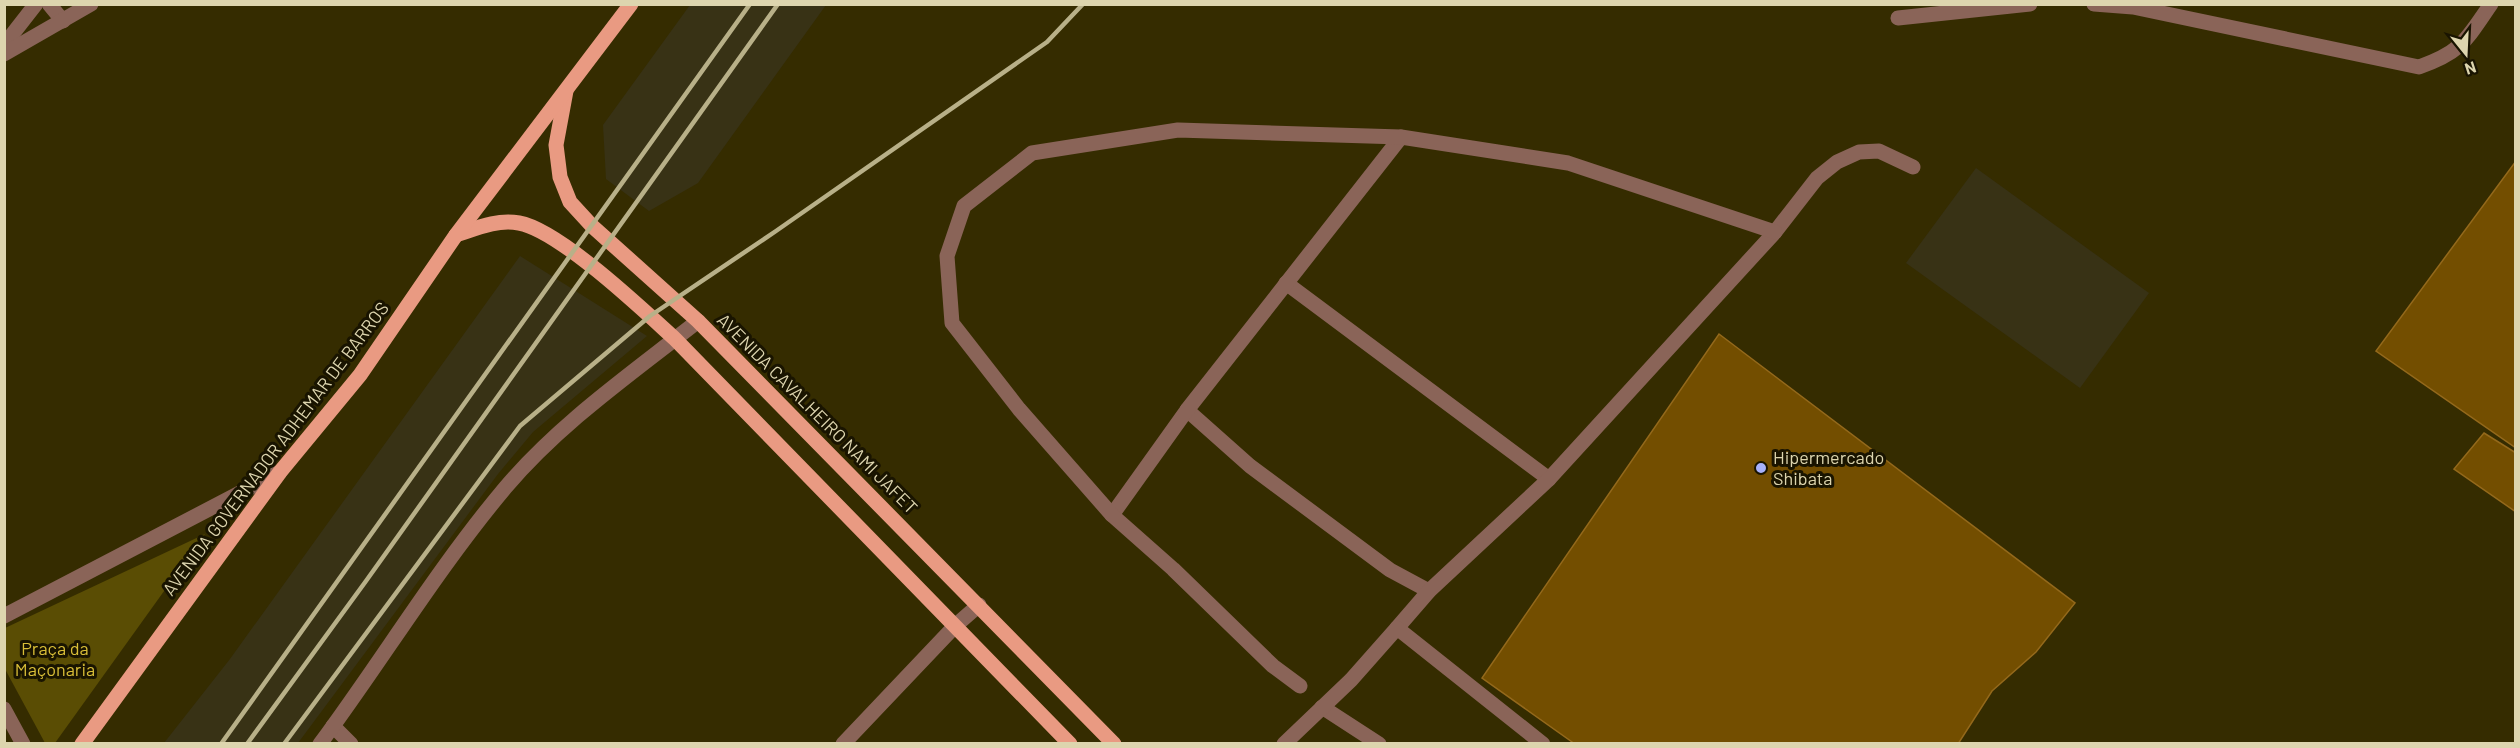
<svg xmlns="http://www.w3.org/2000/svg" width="2520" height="748" viewBox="0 0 2520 748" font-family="Barlow,sans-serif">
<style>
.built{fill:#383215}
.green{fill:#5a4d04}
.building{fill:#734e00;stroke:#94691b;stroke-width:1.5}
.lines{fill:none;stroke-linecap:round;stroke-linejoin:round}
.minor{stroke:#8a6458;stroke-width:15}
.major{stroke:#e99a82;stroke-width:15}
.rail{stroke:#b8b088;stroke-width:4.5}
.poi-dot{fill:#a7b1fc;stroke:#191400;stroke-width:2}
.labels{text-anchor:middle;stroke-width:6;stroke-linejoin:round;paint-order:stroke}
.street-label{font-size:18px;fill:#ddd5ae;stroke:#191400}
.poi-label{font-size:18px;fill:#ddd5ae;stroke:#191400;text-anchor:start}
.park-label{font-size:18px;fill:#d9be37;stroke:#191400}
</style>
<rect width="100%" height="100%" fill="#352c00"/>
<g class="built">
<polygon points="690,5 826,5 698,183 649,211 606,179 603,125"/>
<polygon points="1976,168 2149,293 2080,388 1906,263"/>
<polygon points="520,256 647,336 533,432 498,474 298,743 164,743 230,659"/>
</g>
<polygon class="green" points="205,534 55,743 45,743 5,669 5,628"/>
<g class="building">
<polygon points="2516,161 2516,448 2376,351"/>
<polygon points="1719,334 2075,603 2036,652 1992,691 1958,744 1575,744 1482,678"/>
<polygon points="2484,433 2516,453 2516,512 2454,469"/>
</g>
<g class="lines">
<g class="minor">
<polyline points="49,4 63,21"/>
<path d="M2094,4L2133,7L2419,67C2462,52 2466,40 2491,4"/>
<polyline points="1898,18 2030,4"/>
<polyline points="4,45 36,4"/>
<polyline points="4,54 91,4"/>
<polyline points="1286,283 1549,479"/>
<polyline points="1187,410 1250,466 1390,570 1429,591"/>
<polyline points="1112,515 1187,410 1401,137"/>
<polyline points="4,616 280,472"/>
<polyline points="1397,628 1429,591 1549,479 1775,232 1817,178 1837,162 1859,152 1879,151 1913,167"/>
<polyline points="1300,686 1273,666 1173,569 1112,515 1019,409 952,323 947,256 964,206 1032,153 1178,130 1401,137 1568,163 1775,232"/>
<polyline points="1322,707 1379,744"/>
<polyline points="4,709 23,744"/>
<polyline points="333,726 351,744"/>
<path d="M320,744C383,659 437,569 505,488C560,423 631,374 698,321"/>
<polyline points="843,744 955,626 979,605"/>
<polyline points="1284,744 1351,680 1397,628 1543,744"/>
</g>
<g class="major">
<polyline points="566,91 556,145 560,177 570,202 592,226 698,321 1114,744"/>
<path d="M456,235C477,228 497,219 519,223C559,230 643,310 675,339L1070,744"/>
<polyline points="82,744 280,472 360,375 456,235 631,4"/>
</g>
<g class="rail">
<polyline points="221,744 750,4"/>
<polyline points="247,744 366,581 778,4"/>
<polyline points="284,744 520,426 650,316 776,231 1047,42 1083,4"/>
</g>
</g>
<circle class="poi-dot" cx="1761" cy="468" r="6"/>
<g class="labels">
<g class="street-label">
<text transform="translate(817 414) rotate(45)" y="6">AVENIDA CAVALHEIRO NAMI JAFET</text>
<text transform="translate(276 449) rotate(-53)" y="6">AVENIDA GOVERNADOR ADHEMAR DE BARROS</text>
</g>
<g class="poi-label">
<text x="1773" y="464">Hipermercado<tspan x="1773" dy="21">Shibata</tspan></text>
</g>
<g class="park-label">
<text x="55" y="655">Praça da<tspan x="55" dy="21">Maçonaria</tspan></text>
</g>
</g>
<rect width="2520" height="748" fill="none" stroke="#ddd5ae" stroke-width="12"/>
<g transform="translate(2466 54) rotate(162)" stroke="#191400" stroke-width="4.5" paint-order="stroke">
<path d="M0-4.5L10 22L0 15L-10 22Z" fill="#ddd5ae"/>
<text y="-9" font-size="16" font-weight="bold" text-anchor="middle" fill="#ddd5ae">N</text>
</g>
</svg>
